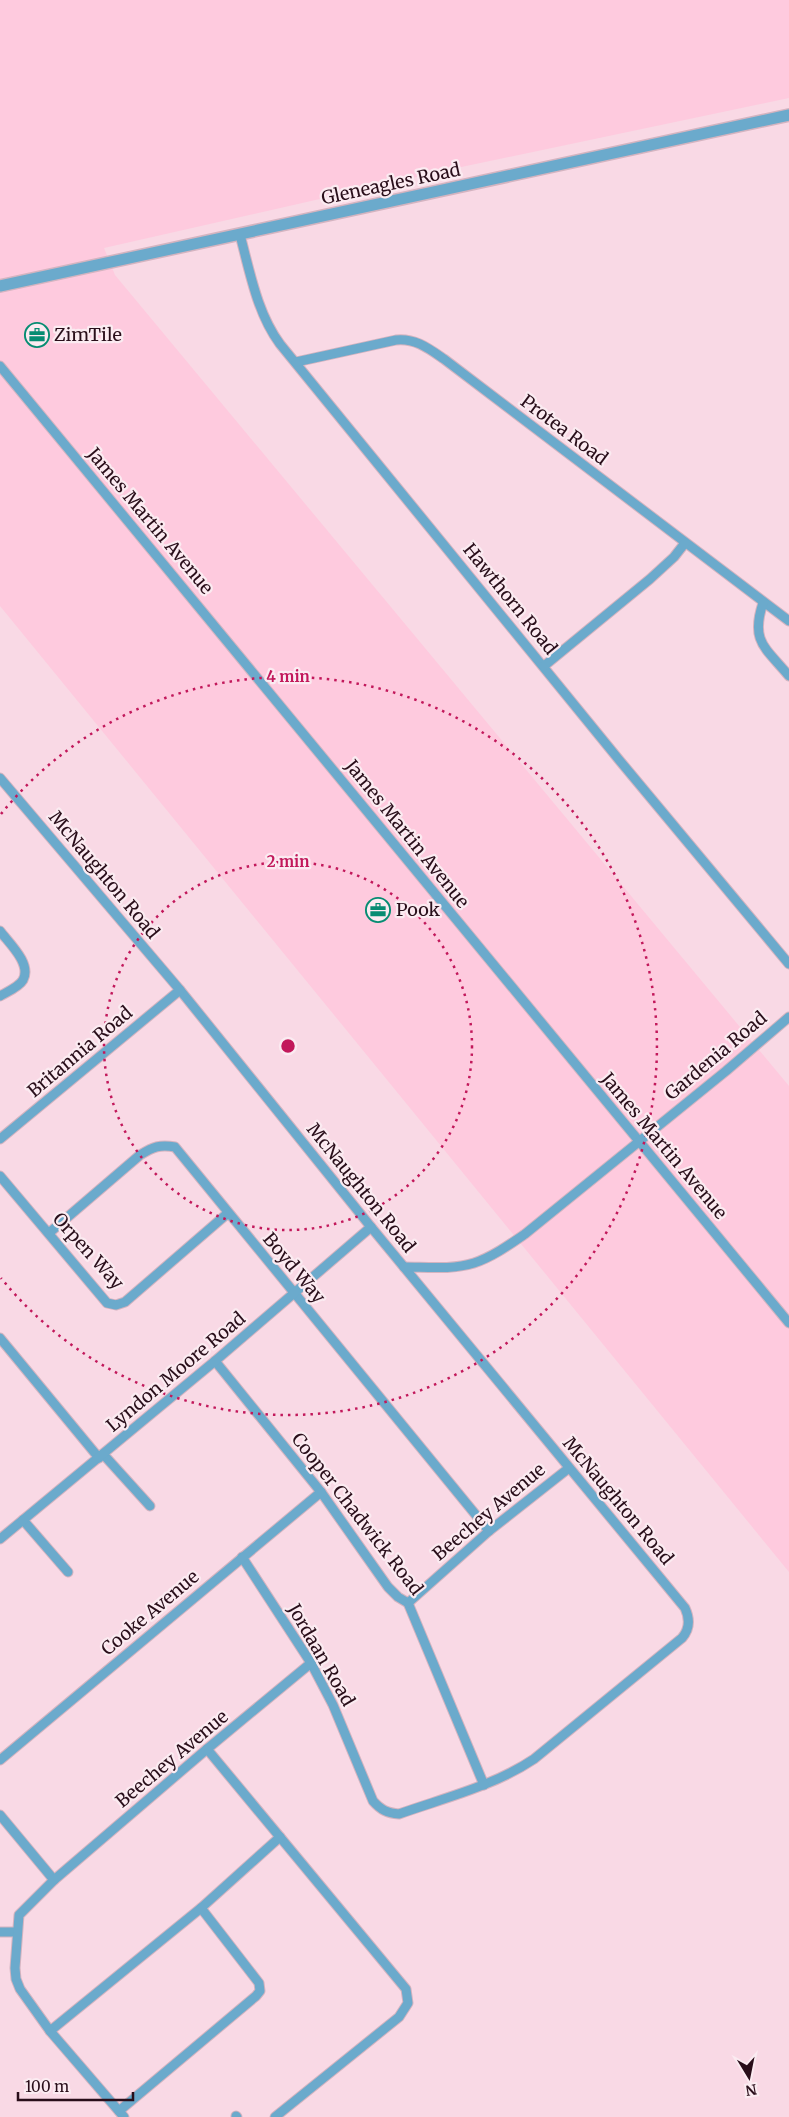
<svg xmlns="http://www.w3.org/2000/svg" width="789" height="2117" viewBox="0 0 789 2117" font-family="Merriweather,serif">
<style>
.built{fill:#fecade}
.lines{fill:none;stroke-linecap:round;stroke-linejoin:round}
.minor-casing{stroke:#d4b4c0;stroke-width:11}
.tertiary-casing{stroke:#d4b4c0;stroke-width:14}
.minor{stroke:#6baacc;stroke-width:9}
.tertiary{stroke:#6baacc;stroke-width:11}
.ring{fill:none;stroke:#c2185b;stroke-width:2.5;stroke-dasharray:2.5 5}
.labels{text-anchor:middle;stroke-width:4.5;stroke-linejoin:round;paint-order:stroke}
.street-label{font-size:18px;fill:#290e1a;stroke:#fbebf1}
.poi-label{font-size:18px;fill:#290e1a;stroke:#fbebf1;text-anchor:start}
.centre{fill:#c2185b;stroke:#fbebf1;stroke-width:2.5}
.ring-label{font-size:15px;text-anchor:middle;font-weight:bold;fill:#c2185b;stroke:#fbebf1;stroke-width:4.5;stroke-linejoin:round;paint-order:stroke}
</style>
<rect width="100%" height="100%" fill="#f9d9e5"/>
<polygon class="built" points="0,0 789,0 789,98 447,170 104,248 115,275 789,1086 789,1572 0,606"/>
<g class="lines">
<defs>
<g id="minor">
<path d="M240,235C250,272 257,313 280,344L620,761L789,964"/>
<path d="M296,362L396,340C415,338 428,348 444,359L789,621"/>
<polyline points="0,366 789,1323"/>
<path d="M763,603C750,642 766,648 789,676"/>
<polyline points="544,666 650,579 674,557 685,543"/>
<path d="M0,778L180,990L371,1227L685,1608C690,1619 690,1629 682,1638L534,1759C494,1786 444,1798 399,1814C387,1813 381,1810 373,1801L333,1705L311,1663L242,1557"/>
<path d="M0,931C9,943 32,964 23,980C19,987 7,992 0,996"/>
<polyline points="0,1139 180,990"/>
<polyline points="0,1176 107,1303 116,1305 125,1302 228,1213"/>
<path d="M49,1233L140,1155C153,1147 160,1144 175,1147L489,1531"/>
<path d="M404,1267C426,1267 452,1270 474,1263C492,1257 509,1245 525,1234L726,1071L789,1017"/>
<polyline points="0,1338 99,1458"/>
<polyline points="215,1361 321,1492 388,1587 398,1597 408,1603 484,1785"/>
<polyline points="103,1454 150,1506"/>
<polyline points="23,1520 68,1572"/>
<polyline points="0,1539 215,1361 371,1227"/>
<polyline points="408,1603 489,1531 569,1468"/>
<polyline points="207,1749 406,1989 408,2003 399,2017 275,2117"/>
<polyline points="0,1760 321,1492"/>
<polyline points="0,1815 54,1880"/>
<polyline points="201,1908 280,1837"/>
<polyline points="0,1932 16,1932"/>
<polyline points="50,2031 201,1908 259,1983 260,1991 256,1996 119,2111"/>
<polyline points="236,2116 237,2117"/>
<polyline points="124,2117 50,2031 20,1989 16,1979 15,1968 19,1915 54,1880 207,1749 311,1663"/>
</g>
<polyline id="tertiary" points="0,286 789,115"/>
</defs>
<use href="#minor" class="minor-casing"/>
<use href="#tertiary" class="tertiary-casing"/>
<use href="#minor" class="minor"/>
<use href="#tertiary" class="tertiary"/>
</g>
<g class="ring">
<circle cx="288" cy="1046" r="184"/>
<path d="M1 814A369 369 0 1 1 1 1278"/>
</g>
<defs>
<symbol id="office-ring" viewBox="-11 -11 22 22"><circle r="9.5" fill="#fbebf1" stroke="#068c72" stroke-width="1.5"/><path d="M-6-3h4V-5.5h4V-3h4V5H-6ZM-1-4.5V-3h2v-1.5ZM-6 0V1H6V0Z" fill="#068c72"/></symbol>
</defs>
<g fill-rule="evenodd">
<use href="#office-ring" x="23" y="321" width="28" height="28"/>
<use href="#office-ring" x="364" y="896" width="28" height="28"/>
</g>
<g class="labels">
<g class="street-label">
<text transform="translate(391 184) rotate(-12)" y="6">Gleneagles Road</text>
<text transform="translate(564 430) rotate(37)" y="6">Protea Road</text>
<text transform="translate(150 521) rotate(50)" y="6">James Martin Avenue</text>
<text transform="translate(510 599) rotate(51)" y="6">Hawthorn Road</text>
<text transform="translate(407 834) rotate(51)" y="6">James Martin Avenue</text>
<text transform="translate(104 875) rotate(50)" y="6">McNaughton Road</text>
<text transform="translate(80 1052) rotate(-40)" y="6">Britannia Road</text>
<text transform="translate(716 1056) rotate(-40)" y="6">Gardenia Road</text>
<text transform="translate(664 1146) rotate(50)" y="6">James Martin Avenue</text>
<text transform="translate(361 1188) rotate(51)" y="6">McNaughton Road</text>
<text transform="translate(88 1251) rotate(48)" y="6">Orpen Way</text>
<text transform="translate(294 1268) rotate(50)" y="6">Boyd Way</text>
<text transform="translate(176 1372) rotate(-40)" y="6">Lyndon Moore Road</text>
<text transform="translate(618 1501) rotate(50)" y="6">McNaughton Road</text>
<text transform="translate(489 1512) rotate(-40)" y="6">Beechey Avenue</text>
<text transform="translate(357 1514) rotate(52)" y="6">Cooper Chadwick Road</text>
<text transform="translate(150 1613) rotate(-40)" y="6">Cooke Avenue</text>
<text transform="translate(321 1655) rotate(60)" y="6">Jordaan Road</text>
<text transform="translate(172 1759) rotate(-40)" y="6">Beechey Avenue</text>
</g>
<g class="poi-label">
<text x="54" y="341">ZimTile</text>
<text x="396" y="916">Pook</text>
</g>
</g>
<circle cx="288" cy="1046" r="8" class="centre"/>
<g class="ring-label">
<text x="288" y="682">4 min</text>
<text x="288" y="867">2 min</text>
</g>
<g transform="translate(749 2077) rotate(170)" stroke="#fbebf1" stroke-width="4" paint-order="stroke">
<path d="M0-4L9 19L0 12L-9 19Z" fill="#290e1a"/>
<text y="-8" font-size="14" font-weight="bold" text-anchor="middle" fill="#290e1a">N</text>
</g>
<path d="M18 2092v8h115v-8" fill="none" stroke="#290e1a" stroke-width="2.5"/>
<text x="25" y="2092" font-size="15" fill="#290e1a" stroke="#fbebf1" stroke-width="4" paint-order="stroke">100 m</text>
</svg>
